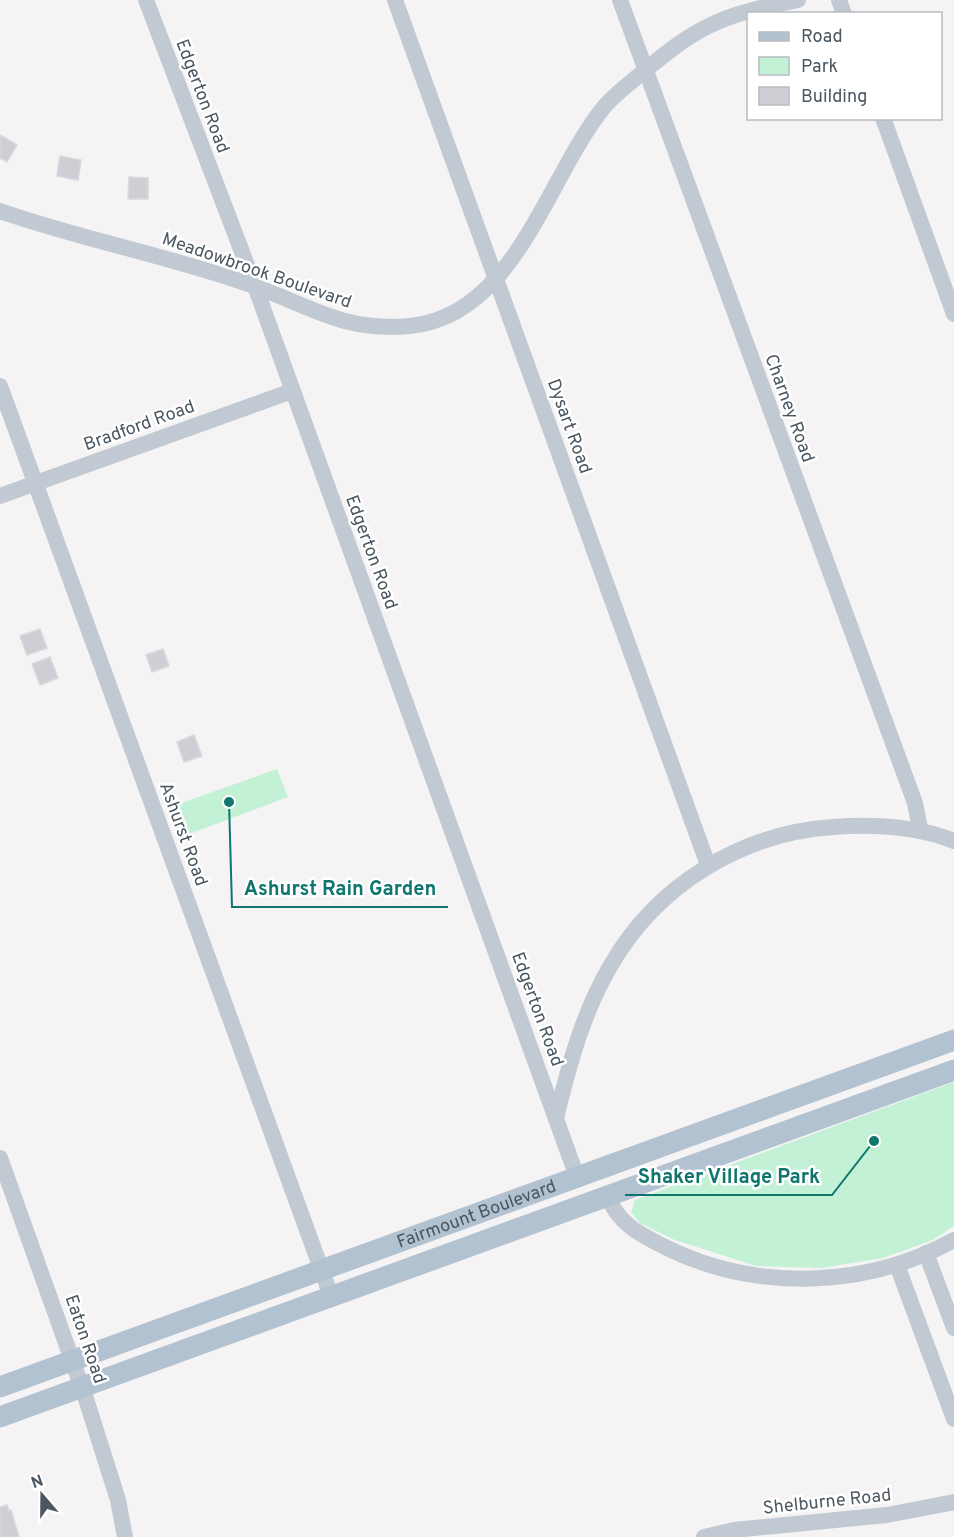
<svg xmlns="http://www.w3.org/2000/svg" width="954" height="1537" viewBox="0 0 954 1537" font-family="Overpass,sans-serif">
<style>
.green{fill:#c3f1d5}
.building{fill:#cdcfd5;stroke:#d7d9de;stroke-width:1.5}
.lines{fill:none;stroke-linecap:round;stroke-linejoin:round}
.minor{stroke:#c1cad2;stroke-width:16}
.major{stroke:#b3c2d1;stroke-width:21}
.labels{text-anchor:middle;stroke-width:5;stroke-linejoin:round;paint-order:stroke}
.street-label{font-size:18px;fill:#4a5661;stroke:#fff}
.leader{fill:none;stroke:#0f766e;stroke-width:2}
.callout-dot{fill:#0f766e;stroke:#fff;stroke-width:2}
.callout-label{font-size:20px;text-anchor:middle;font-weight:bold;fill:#0f766e;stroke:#fff;stroke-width:5;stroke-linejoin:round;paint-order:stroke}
</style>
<rect width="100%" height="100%" fill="#f5f3f3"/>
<g class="green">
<polygon points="277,769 288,797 181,837 170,807"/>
<polygon points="954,1082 954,1226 933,1240 883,1258 821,1268 756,1266 675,1240 640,1223 631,1212 635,1200"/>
</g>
<g class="building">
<polygon points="0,135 17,145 7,162 0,158"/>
<polygon points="60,156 81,160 78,180 57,176"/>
<polygon points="129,177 148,178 148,199 128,199"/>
<polygon points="40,629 47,648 27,655 20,636"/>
<polygon points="163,649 169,666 152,672 146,655"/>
<polygon points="50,657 58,678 40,685 32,664"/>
<polygon points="194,735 202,756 184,762 177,742"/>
<polygon points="7,1505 9,1511 11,1510 19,1537 0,1537 0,1507"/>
</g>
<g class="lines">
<g class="minor">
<polyline points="146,0 255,286 577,1177"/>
<polyline points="395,0 708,865"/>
<polyline points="620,0 915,803 920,829"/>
<polyline points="839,0 844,14"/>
<polyline points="883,118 954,314"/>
<path d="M0,211C83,240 171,256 254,286C312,307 344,332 410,326C515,316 547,177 604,107C615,94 630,83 643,72C666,53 688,35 715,23C741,11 770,6 798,0"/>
<polyline points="0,386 331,1296"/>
<polyline points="0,496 292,391"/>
<path d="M556,1118C569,1065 583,1012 611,965C657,885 742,833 833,827C874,824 916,826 954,841"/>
<polyline points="0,1158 87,1402 118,1500 125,1537"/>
<path d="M607,1195C618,1224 641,1235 667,1248C757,1292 867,1288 954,1240"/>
<polyline points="926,1253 954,1328"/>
<polyline points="897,1265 954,1419"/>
<polyline points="704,1537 734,1530 887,1515 954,1502"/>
</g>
<g class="major">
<path id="s1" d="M0,1387L954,1040"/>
<polyline points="0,1417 954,1070"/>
</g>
</g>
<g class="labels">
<g class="street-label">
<text transform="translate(203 96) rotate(69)" y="6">Edgerton Road</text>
<text transform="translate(257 270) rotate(19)" y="6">Meadowbrook Boulevard</text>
<text transform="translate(790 408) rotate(70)" y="6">Charney Road</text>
<text transform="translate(139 425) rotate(-20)" y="6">Bradford Road</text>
<text transform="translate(570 426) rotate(70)" y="6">Dysart Road</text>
<text transform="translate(372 552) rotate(70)" y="6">Edgerton Road</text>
<text transform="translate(184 834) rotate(70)" y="6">Ashurst Road</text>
<text transform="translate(538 1009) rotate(70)" y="6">Edgerton Road</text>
<text dy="6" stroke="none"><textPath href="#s1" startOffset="507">Fairmount Boulevard</textPath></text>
<text transform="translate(86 1339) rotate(71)" y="6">Eaton Road</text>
<text transform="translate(827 1501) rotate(-6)" y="6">Shelburne Road</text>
</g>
</g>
<path class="leader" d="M229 802L232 907H448M874 1141L832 1195H625"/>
<g class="callout-dot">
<circle cx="229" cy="802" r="6"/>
<circle cx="874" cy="1141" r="6"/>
</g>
<g class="callout-label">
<text x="340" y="895">Ashurst Rain Garden</text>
<text x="729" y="1183">Shaker Village Park</text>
</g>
<rect x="747" y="12" width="195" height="108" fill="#ffffff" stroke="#b7bbc0" stroke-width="1.5"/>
<rect x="759" y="32" width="30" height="9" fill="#b3c2d1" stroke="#b7bbc0" stroke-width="1.5"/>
<text x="801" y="42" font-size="18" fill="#4a5661">Road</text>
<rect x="759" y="57" width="30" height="18" fill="#c3f1d5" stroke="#b7bbc0" stroke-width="1.5"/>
<text x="801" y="72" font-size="18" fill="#4a5661">Park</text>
<rect x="759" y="87" width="30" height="18" fill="#cdcfd5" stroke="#b7bbc0" stroke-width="1.5"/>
<text x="801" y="102" font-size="18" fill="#4a5661">Building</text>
<g transform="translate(42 1495) rotate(340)" stroke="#ffffff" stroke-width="4.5" paint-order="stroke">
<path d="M0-4.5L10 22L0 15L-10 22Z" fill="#4a5661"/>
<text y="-9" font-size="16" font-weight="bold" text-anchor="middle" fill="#4a5661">N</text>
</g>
</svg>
